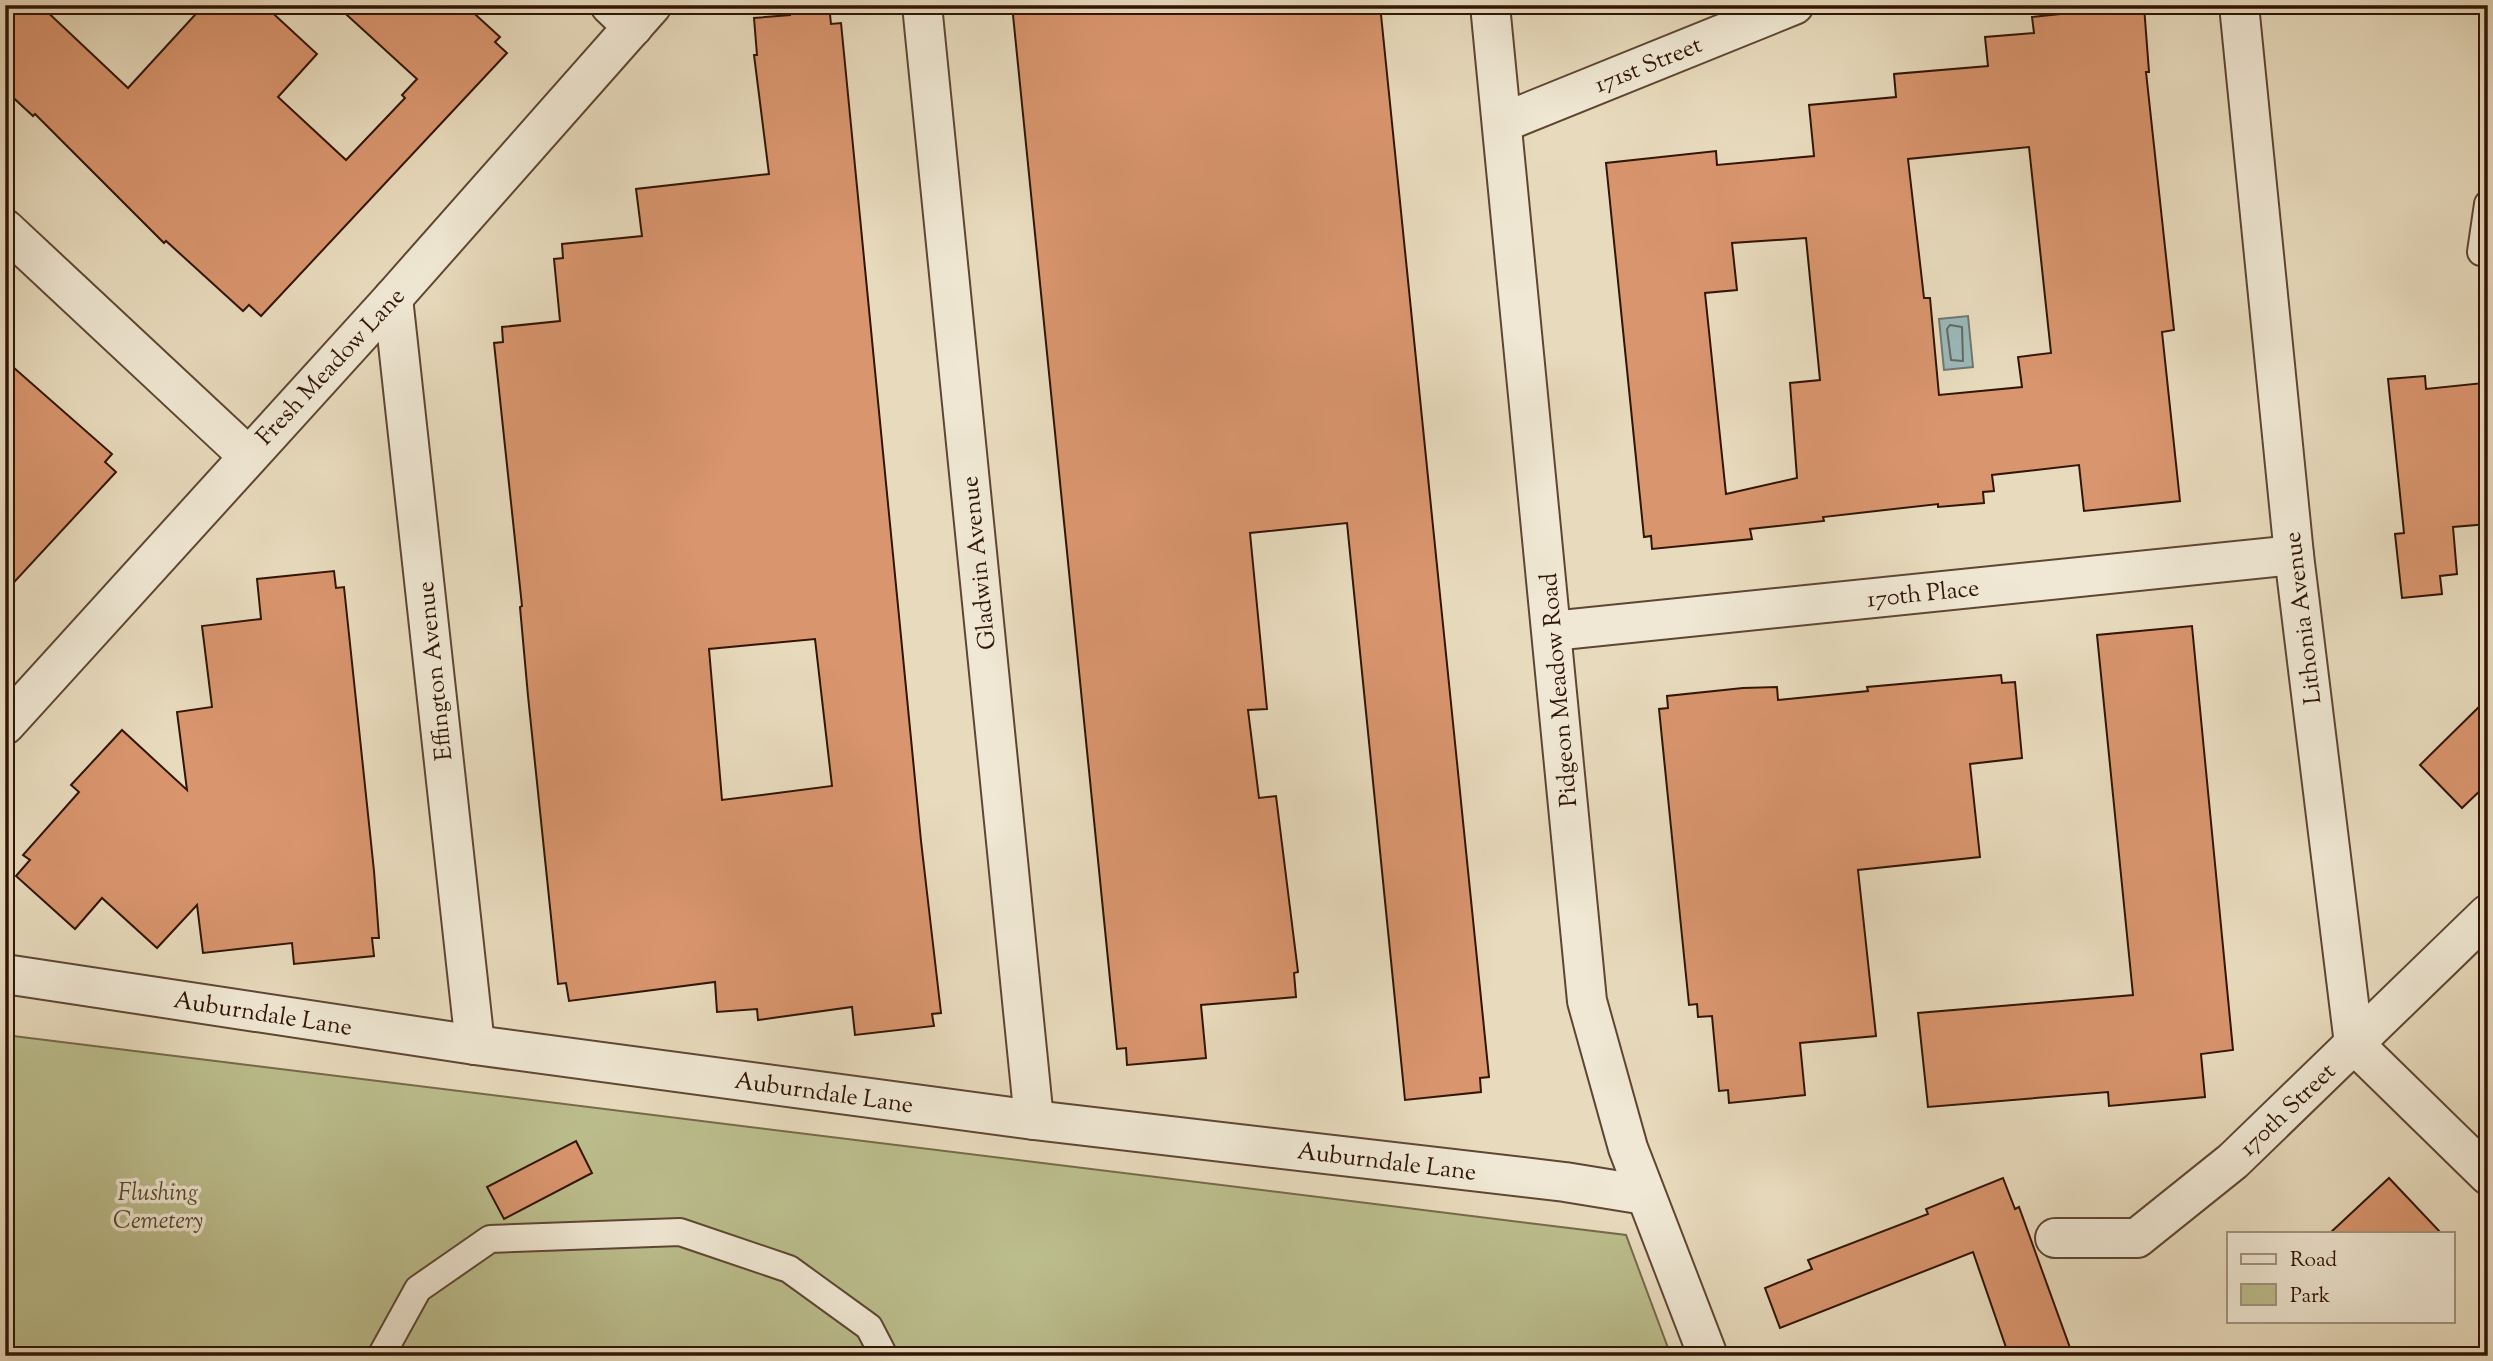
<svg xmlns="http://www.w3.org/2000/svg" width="2493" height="1361" viewBox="0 0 2493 1361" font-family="'Sorts Mill Goudy',serif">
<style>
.green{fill:#bcbe8d;stroke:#766a49;stroke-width:2}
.water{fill:#9ab9ba;stroke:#707772;stroke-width:2}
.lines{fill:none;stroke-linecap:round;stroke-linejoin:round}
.shore{stroke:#666760;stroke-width:2}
.building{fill:#d9956e;stroke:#311505;stroke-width:2;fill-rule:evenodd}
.lane-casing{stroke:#5f4633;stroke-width:30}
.street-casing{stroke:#5f4633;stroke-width:42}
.lane{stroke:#f0e8d4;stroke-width:26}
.street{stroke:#f0e8d4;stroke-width:38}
.labels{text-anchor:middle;stroke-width:7;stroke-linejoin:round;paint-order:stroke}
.street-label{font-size:24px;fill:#311505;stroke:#f0e8d4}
.park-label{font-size:24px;font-style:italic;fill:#5b482e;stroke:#f0e8d4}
</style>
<rect width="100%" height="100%" fill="#e8dbbd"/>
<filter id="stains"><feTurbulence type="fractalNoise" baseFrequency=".00286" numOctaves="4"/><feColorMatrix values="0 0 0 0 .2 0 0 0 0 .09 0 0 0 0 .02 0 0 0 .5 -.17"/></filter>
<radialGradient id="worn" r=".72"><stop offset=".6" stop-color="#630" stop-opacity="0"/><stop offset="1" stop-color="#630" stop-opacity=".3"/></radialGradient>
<polygon class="green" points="5,1035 1626,1235 1671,1356 5,1356"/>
<polygon class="water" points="1968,316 1973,367 1944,370 1939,319"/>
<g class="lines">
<polygon class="shore" points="1950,325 1962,327 1963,361 1951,360 1947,329"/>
</g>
<g class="building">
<polygon points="5,5 40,5 128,88 204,5 264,5 317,54 278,97 346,160 405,98 402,95 417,79 336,5 465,5 500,37 495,42 507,53 261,316 249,305 243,311 166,241 164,243 35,114 33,116 5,90"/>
<path d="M789,5H829L831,24L841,23L921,841L941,1013L932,1014L934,1026L855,1035L852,1007L758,1020L757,1009L717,1012L715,982L569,1001L566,983L558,984L528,696L520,607L522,606L494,343L503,342L502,327L560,321L554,259L563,258L562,244L642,236L636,189L769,174L754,55H757L754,18L790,15ZM815,639L832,786L722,800L709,649Z"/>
<polygon points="1012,5 1380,5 1489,1077 1480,1078 1481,1092 1405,1100 1347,523 1250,533 1267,709 1248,710 1259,798 1276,796 1298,972 1294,973 1296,997 1201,1005 1206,1058 1127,1065 1126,1048 1117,1049"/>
<path d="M2069,5H2112L2113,9L2144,6L2149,72H2146L2174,330L2162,332L2180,501L2084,511L2079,465L1992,475L1994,491L1983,492L1984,503L1938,507V504L1823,517L1824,521L1750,529L1752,539L1652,549L1651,536L1644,537L1606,163L1716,151L1717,165L1814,156L1809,105L1896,97L1894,74L1988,66L1985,37L2034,33L2032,17L2069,13ZM2029,147L2051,353L2018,357L2022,387L1939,395L1930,298H1924L1908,159ZM1806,238L1820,380L1790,383L1797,478L1726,494L1705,293L1737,290L1732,243Z"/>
<polygon points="5,360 112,454 105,462 116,472 5,592"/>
<polygon points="2425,376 2426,389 2483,383 2488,431 2488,524 2453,527 2457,574 2440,576 2442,594 2402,598 2395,534 2404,533 2388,379"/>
<polygon points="334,571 336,588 344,587 374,871 379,938 372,938 374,956 294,964 292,943 203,953 197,905 157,948 102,898 75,929 16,876 30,860 23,855 79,792 71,785 122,730 187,790 177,712 212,707 202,626 261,619 257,579"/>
<polygon points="2192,626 2233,1050 2201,1054 2205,1097 2109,1106 2108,1092 1928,1107 1918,1013 2133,995 2097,635"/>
<polygon points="2001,675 2002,683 2015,682 2022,758 1970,764 1980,857 1858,870 1876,1036 1800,1043 1805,1095 1729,1103 1728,1090 1719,1091 1712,1016 1698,1017 1697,1004 1689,1005 1659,709 1668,708 1667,696 1743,688 1777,687 1778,700 1868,691 1867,687"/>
<polygon points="2488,698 2488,783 2462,808 2420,765"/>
<polygon points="576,1141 592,1173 504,1219 487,1187"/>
<polygon points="2003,1178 2015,1209 2019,1207 2073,1356 2009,1356 1973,1252 1780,1328 1765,1288 1812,1269 1808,1260 1928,1214 1926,1209"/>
<polygon points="2389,1178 2441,1233 2330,1233"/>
</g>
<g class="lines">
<defs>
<g id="lane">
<polyline points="2488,204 2481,252 2488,253"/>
<polyline points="381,1356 418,1289 490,1239 680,1232 789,1269 869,1327 884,1356"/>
</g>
<g id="street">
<polyline points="610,5 633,27"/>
<polyline points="922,5 1034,1120"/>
<polyline points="1490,5 1587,1001 1628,1148 1708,1356"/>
<polyline points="2239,5 2294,555 2354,1044 2488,1175"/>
<polyline points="1502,123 1794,5"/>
<polyline points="5,229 247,455"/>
<polyline points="393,298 475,1045"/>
<polyline points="1552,631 2294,555"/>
<polyline points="5,725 393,298 652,5"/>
<polyline points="5,974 475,1045 1034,1120 1565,1182 1645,1195"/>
<polyline points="2055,1238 2137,1238 2233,1161 2488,914"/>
</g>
</defs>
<use href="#lane" class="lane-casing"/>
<use href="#street" class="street-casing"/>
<use href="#lane" class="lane"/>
<use href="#street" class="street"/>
</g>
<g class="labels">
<g class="street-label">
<text transform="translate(1648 64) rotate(-22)" y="8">171st Street</text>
<text transform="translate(330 366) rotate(-47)" y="8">Fresh Meadow Lane</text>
<text transform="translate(978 563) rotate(-96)" y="8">Gladwin Avenue</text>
<text transform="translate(1923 593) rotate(-6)" y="8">170th Place</text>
<text transform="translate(2302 618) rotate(-97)" y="8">Lithonia Avenue</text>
<text transform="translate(434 671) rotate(-96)" y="8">Effington Avenue</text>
<text transform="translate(1558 690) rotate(-95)" y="8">Pidgeon Meadow Road</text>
<text transform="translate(263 1013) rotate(9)" y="8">Auburndale Lane</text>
<text transform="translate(824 1092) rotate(8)" y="8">Auburndale Lane</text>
<text transform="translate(2287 1109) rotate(-44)" y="8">170th Street</text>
<text transform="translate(1387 1161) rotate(7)" y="8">Auburndale Lane</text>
</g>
<g class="park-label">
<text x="158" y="1200">Flushing<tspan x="158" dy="28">Cemetery</tspan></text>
</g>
</g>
<rect width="2493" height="1361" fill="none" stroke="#e8dbbd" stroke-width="28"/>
<rect x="7" y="7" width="2479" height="1347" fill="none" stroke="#311505" stroke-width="3.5"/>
<rect x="14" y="14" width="2465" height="1333" fill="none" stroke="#311505" stroke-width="2"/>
<rect x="2227" y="1232" width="228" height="91" fill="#f0e8d4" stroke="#a49481" stroke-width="2"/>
<rect x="2241" y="1254" width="35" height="10" fill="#f0e8d4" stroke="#a49481" stroke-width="2"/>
<text x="2290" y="1266" font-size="21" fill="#311505">Road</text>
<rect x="2241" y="1284" width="35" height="21" fill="#bcbe8d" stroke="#a49481" stroke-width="2"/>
<text x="2290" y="1302" font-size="21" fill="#311505">Park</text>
<rect width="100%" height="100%" filter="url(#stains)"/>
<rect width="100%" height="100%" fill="url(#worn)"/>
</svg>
